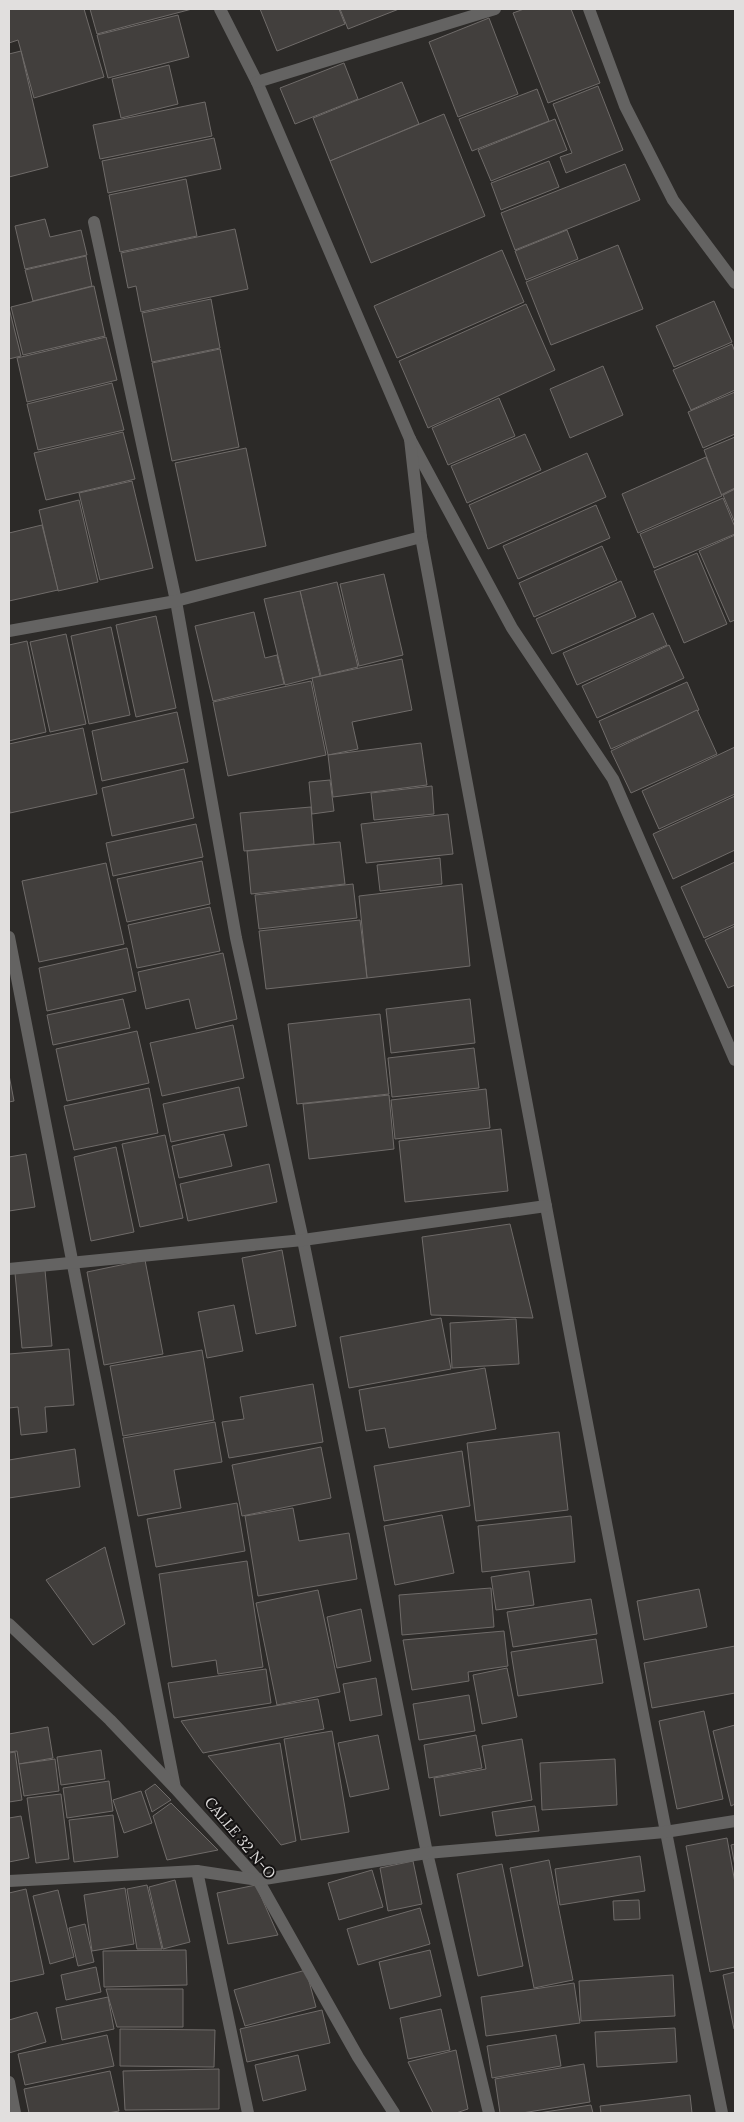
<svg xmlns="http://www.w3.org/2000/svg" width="744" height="2122" viewBox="0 0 744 2122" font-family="Lora,serif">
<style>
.building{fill:#423f3d;stroke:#6f6b69}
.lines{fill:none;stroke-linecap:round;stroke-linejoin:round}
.minor{stroke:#646362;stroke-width:12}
.labels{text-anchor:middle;stroke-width:4;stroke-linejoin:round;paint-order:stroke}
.street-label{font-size:15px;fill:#e1dfde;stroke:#141212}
</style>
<rect width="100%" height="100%" fill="#2c2a28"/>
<g class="building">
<polygon points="9,9 84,9 104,77 34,98 18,40 9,43"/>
<polygon points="90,9 192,9 97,34"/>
<polygon points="260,9 339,9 345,24 277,51"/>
<polygon points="340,9 399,9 348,29"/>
<polygon points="524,9 571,9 600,83 548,103 513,13"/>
<polygon points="178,15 189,57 108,78 97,35"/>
<polygon points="489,18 518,94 458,117 429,42"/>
<polygon points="21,51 48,167 9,177 9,54"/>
<polygon points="344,63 358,99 295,124 280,88"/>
<polygon points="169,65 178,104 121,118 112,79"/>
<polygon points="402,82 419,124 330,161 313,118"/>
<polygon points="598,86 623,150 566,173 560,157 572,153 553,104"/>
<polygon points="537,89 549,121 472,151 459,119"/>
<polygon points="205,102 212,136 100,159 93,125"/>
<polygon points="444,114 485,216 371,263 330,161"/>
<polygon points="555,119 567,150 491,181 478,150"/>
<polygon points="214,138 221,169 108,193 102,161"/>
<polygon points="549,161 559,187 501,210 491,183"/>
<polygon points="625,164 640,200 515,250 501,213"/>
<polygon points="186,179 197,236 120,252 109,195"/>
<polygon points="45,219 50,237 81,230 87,255 25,269 15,226"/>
<polygon points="235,229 248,289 141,312 136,286 128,288 121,253"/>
<polygon points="567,230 578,259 526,280 515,251"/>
<polygon points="618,245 643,309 551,345 526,282"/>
<polygon points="502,250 524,302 397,358 374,306"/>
<polygon points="86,256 92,286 33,301 25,270"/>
<polygon points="94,286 105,336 23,355 11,307"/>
<polygon points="211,299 220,348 152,362 142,313"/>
<polygon points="714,301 732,342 674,367 656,326"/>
<polygon points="526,304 555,370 428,428 399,361"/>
<polygon points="9,308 21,356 9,359"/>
<polygon points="106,337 117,380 27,402 17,358"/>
<polygon points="732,344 735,352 735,390 691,410 673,370"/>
<polygon points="220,349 239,447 172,461 152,363"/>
<polygon points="603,366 623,415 570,438 550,389"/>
<polygon points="112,383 124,430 38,450 27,404"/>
<polygon points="735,392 735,434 703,448 688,412"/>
<polygon points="499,398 515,436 448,465 432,428"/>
<polygon points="123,432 135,479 46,500 34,453"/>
<polygon points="525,434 541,470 467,503 451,466"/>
<polygon points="735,437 735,488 721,495 704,450"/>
<polygon points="246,448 266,546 196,561 175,463"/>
<polygon points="587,453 606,497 488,549 469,505"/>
<polygon points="706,457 722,496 638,533 622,494"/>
<polygon points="132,481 153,568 100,580 79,493"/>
<polygon points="735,489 735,523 723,495"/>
<polygon points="723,498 735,527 735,534 654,568 640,534"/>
<polygon points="79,500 98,582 58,591 39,510"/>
<polygon points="596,505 610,538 518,579 503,546"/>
<polygon points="42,525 58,590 9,601 9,533"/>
<polygon points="735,535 735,620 730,622 699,551"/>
<polygon points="602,546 617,580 534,617 519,583"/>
<polygon points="697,553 727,624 684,643 654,571"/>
<polygon points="384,574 403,655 359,666 340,584"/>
<polygon points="621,581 636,617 552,654 536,619"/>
<polygon points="337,582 358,667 321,676 300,591"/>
<polygon points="300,591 320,676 285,685 264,599"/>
<polygon points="254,612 265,658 277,655 284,684 213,701 195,626"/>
<polygon points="653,613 667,645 577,685 563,653"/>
<polygon points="156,616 176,708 136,717 116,625"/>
<polygon points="111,627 130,715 89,724 71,636"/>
<polygon points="66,634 86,724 50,732 30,642"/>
<polygon points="27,641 46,732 9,741 9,645"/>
<polygon points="669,645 684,678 597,718 582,686"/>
<polygon points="402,659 412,710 352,722 358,749 328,755 312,678"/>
<polygon points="311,681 326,755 228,776 213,702"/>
<polygon points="687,682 699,710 611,749 599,721"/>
<polygon points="697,710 717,754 631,793 611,751"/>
<polygon points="177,712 188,762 102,781 92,731"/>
<polygon points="83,728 97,794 10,813 9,805 9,744"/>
<polygon points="421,743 427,785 333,797 328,755"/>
<polygon points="735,747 735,794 659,829 642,791"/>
<polygon points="184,769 194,818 112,836 102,788"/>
<polygon points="330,780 334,811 312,814 309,782"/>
<polygon points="432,786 434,814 374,820 371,793"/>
<polygon points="735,796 735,850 673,879 653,834"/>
<polygon points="311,807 314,844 244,851 240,813"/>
<polygon points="448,814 453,854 366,863 361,824"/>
<polygon points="196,824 203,857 113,876 106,843"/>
<polygon points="340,842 345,884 251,894 247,851"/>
<polygon points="440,858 442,884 380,891 377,865"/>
<polygon points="202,861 210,904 127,922 117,879"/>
<polygon points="735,862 735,924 704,938 681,887"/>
<polygon points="106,863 124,944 39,962 22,881"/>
<polygon points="353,884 357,918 259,929 255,895"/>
<polygon points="462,884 470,966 367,978 359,896"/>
<polygon points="210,907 220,951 137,968 128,925"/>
<polygon points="360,920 367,978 266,989 259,931"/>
<polygon points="735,926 735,985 728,988 705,940"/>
<polygon points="127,948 136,991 47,1011 39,968"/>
<polygon points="223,953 237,1019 196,1029 189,999 146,1009 138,972"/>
<polygon points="123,999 130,1028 53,1045 47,1015"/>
<polygon points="470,999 475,1043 391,1053 386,1009"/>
<polygon points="380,1014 389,1094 297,1104 288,1024"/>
<polygon points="233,1025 244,1078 162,1096 150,1043"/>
<polygon points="137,1031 149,1083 67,1101 56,1049"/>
<polygon points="474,1048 479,1088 392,1097 388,1058"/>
<polygon points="9,1075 14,1101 9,1102"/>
<polygon points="239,1087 247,1126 171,1142 163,1104"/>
<polygon points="149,1088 158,1133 74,1150 64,1106"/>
<polygon points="486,1089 490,1128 395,1139 391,1100"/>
<polygon points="389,1095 394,1149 309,1159 303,1104"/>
<polygon points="501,1129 508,1191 405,1202 399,1141"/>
<polygon points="224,1134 232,1166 179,1178 172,1146"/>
<polygon points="165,1135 183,1218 140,1227 122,1144"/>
<polygon points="116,1147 134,1232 91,1241 74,1157"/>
<polygon points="26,1154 35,1207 9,1211 9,1157"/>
<polygon points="269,1164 277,1202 188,1221 180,1184"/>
<polygon points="510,1224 533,1318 431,1315 422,1237"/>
<polygon points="282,1250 296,1326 256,1334 242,1258"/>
<polygon points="145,1260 163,1354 104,1365 87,1272"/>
<polygon points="45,1270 52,1346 22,1348 15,1273"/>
<polygon points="234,1305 243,1351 207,1358 198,1312"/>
<polygon points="441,1318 451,1369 349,1388 340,1337"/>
<polygon points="516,1319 519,1364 452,1368 450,1323"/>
<polygon points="69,1349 74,1405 45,1407 47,1432 21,1435 18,1407 9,1408 9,1354"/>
<polygon points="202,1350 214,1420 123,1436 110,1366"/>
<polygon points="485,1368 496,1429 389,1448 385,1428 366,1431 359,1390"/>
<polygon points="313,1384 323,1442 229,1458 222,1422 244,1419 240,1397"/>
<polygon points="215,1422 222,1462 174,1470 181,1508 138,1516 123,1438"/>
<polygon points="559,1432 568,1510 476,1521 467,1443"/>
<polygon points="321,1447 331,1498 242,1516 232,1465"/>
<polygon points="75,1449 80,1487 9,1498 9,1460"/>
<polygon points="462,1451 470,1506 384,1521 374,1466"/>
<polygon points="237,1503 245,1551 156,1567 147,1519"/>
<polygon points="293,1508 299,1541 349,1533 357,1579 258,1596 245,1516"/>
<polygon points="442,1515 454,1573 395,1585 384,1526"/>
<polygon points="571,1516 575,1562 482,1572 478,1526"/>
<polygon points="105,1547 125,1624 93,1645 46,1580"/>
<polygon points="247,1561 263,1667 218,1674 216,1660 172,1667 159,1574"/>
<polygon points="529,1571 534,1605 496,1610 491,1577"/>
<polygon points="491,1588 494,1627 402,1635 399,1595"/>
<polygon points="699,1589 707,1627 644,1640 637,1601"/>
<polygon points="318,1590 340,1692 277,1705 256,1603"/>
<polygon points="591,1599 597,1634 513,1647 507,1612"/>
<polygon points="361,1609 371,1661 337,1668 327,1617"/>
<polygon points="504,1631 508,1666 468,1672 469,1681 412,1690 403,1640"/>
<polygon points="596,1639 603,1683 518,1696 511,1652"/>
<polygon points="735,1646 735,1693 652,1708 644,1663"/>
<polygon points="507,1668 517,1717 482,1724 473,1675"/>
<polygon points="266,1669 271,1703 174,1718 168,1683"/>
<polygon points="376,1678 382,1715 350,1721 343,1684"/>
<polygon points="469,1695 475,1731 419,1740 413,1704"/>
<polygon points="318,1699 324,1729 203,1753 181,1721"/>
<polygon points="704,1711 723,1799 677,1809 659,1721"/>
<polygon points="735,1725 735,1804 731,1806 713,1731"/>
<polygon points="48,1727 53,1758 19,1764 17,1751 9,1752 9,1734"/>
<polygon points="332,1731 349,1832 301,1840 284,1739"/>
<polygon points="378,1735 389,1789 350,1797 338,1743"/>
<polygon points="476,1735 482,1768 429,1778 424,1745"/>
<polygon points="522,1739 532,1800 440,1816 434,1778 486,1769 482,1746"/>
<polygon points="280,1743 296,1841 281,1845 208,1756"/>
<polygon points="101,1750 105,1779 61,1785 57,1757"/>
<polygon points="15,1752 22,1800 9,1802 9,1753"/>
<polygon points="55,1759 59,1791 24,1796 19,1764"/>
<polygon points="615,1759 617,1805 542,1810 540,1763"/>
<polygon points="109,1781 113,1811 67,1818 63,1788"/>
<polygon points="155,1784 171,1800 152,1812 145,1791"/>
<polygon points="141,1791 152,1823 124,1833 113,1800"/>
<polygon points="61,1794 69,1859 36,1863 27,1798"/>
<polygon points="171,1803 218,1850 167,1860 153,1816"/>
<polygon points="535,1806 539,1831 496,1836 492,1812"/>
<polygon points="113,1815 118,1857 74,1862 69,1820"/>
<polygon points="21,1816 29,1858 9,1862 9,1818"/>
<polygon points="727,1838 735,1883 735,1967 710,1972 686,1846"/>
<polygon points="735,1844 735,1866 731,1845"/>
<polygon points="640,1856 645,1891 560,1905 555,1869"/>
<polygon points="549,1860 573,1980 534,1988 510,1868"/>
<polygon points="413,1861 422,1904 388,1911 380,1868"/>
<polygon points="502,1864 523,1966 478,1976 457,1874"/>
<polygon points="372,1870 383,1907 339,1920 328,1883"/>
<polygon points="175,1880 190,1942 163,1949 149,1887"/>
<polygon points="147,1885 162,1949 137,1949 127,1889"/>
<polygon points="256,1885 278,1935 228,1944 217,1893"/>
<polygon points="125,1888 134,1944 92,1951 84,1895"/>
<polygon points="26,1889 44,1974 9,1982 9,1893"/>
<polygon points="58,1890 74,1957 50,1964 33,1896"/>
<polygon points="639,1900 640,1919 614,1920 613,1901"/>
<polygon points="420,1908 430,1944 358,1965 347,1929"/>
<polygon points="85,1924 94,1962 78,1966 69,1928"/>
<polygon points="186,1950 187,1985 104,1987 103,1951"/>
<polygon points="430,1950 441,1996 390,2009 379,1962"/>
<polygon points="96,1967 101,1992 66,2000 61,1975"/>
<polygon points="306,1970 316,2007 245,2026 234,1990"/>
<polygon points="735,1972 735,2028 734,2029 723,1975"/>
<polygon points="673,1975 675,2016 581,2021 579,1981"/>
<polygon points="574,1983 580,2023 486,2036 481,1997"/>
<polygon points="106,1989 183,1989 183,2027 117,2027"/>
<polygon points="108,1997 114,2029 62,2040 56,2008"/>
<polygon points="441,2009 450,2050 408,2059 400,2018"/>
<polygon points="322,2010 330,2043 247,2062 240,2029"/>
<polygon points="37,2012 46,2042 9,2053 9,2020"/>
<polygon points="675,2028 677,2062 597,2067 595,2032"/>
<polygon points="120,2029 215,2030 214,2067 120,2066"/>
<polygon points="107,2035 114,2066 25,2085 18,2054"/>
<polygon points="556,2035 561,2066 492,2078 487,2046"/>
<polygon points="456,2050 468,2109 456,2113 433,2113 408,2062"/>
<polygon points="298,2055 306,2090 263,2101 255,2065"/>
<polygon points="584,2064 590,2102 522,2113 500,2113 495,2079"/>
<polygon points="219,2069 219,2109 125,2110 123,2071"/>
<polygon points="110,2071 119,2111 108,2113 29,2113 24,2089"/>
<polygon points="690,2095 692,2113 601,2113 600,2106"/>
<polygon points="591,2105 593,2113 538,2113"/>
</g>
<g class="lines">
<g class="minor">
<polyline points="220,9 257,82 410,439 512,628 613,779 735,1060"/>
<polyline points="589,9 625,106 673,200 735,283"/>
<polyline points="257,82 495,9"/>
<polyline points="94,222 176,601 236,938 303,1240 427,1853 489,2113"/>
<path d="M410,439L421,537C519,1063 616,1589 722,2113"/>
<polyline points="9,631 176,601 421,537"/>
<polyline points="9,937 175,1788"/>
<polyline points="9,1269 303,1240 546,1206"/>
<polyline points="9,1624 110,1720 175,1788 258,1880 358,2057 394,2113"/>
<polyline points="197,1871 248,2113"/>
<polyline points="9,1881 197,1871 258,1880 427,1853 665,1832 735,1821"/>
<polyline points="9,2082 15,2113"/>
</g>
</g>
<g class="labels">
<g class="street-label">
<text transform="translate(240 1838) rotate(50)" y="5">CALLE 32 N-O</text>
</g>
</g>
<rect width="744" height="2122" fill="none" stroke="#e1dfde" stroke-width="20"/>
</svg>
